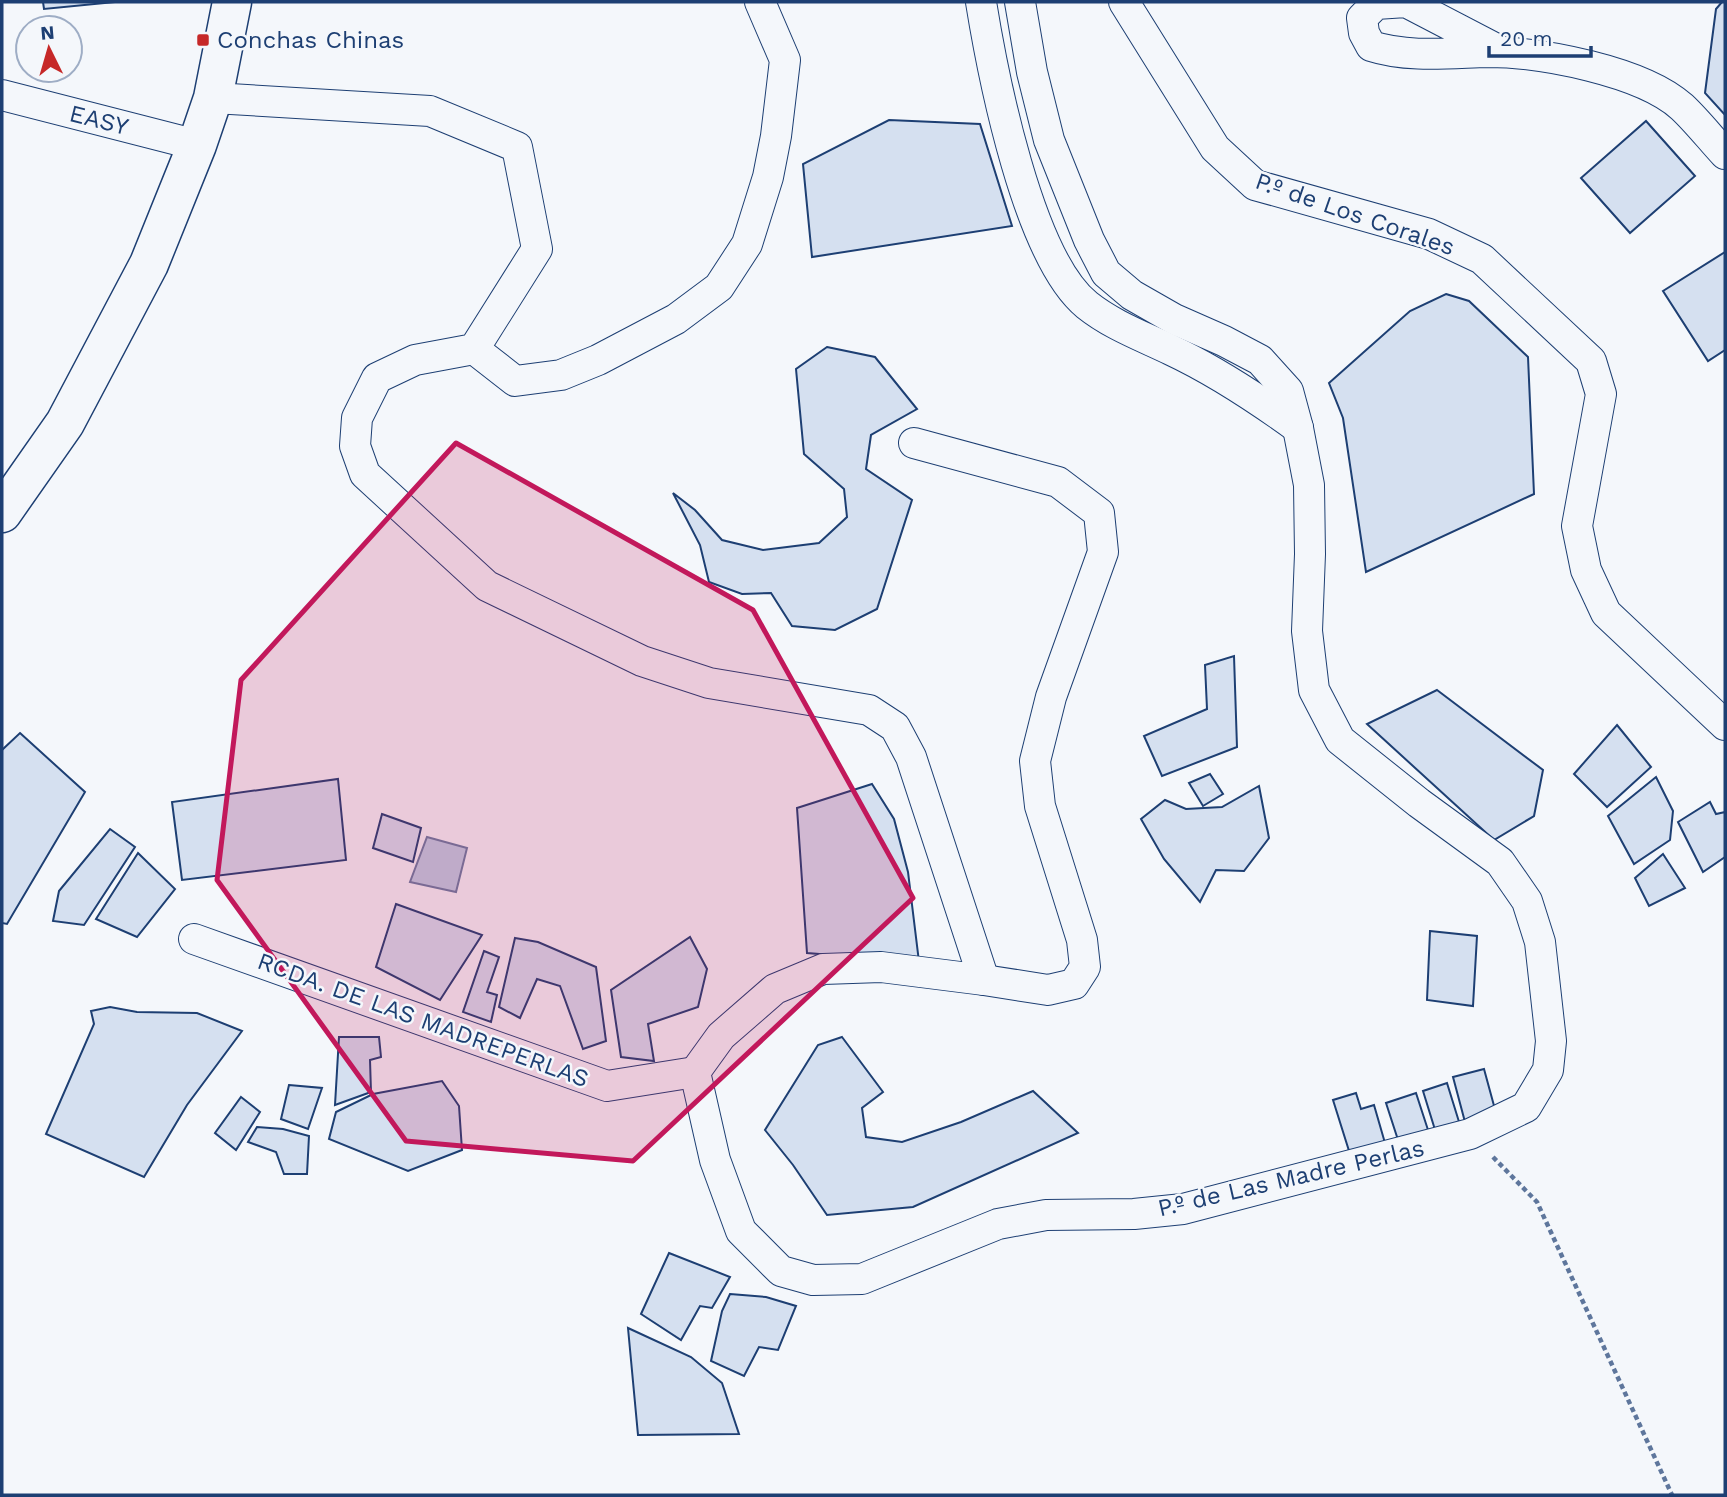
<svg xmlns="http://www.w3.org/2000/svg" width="1727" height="1497" viewBox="0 0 1727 1497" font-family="'Work Sans',sans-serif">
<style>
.water{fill:#bed0e5;stroke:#687fa3;stroke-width:2}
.building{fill:#d5e0f0;stroke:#1d3f73;stroke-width:2}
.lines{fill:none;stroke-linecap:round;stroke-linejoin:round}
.minor-casing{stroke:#1d3f73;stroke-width:32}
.trunk-casing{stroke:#1d3f73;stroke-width:41}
.path{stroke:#5e769c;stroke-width:4.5;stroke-dasharray:5 3.5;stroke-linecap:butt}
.minor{stroke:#f4f7fb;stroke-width:30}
.trunk{stroke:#f4f7fb;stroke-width:38}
.marked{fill:#c2185b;fill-opacity:0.2;stroke:#c2185b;stroke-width:5;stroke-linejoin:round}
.poi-dot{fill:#c62828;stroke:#f4f7fb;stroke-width:2.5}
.labels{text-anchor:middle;stroke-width:5;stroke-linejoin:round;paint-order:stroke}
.poi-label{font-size:24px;fill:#1d3f73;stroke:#f4f7fb;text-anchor:start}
.street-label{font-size:24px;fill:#1d3f73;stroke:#f4f7fb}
</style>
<rect width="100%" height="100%" fill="#f4f7fb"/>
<polygon class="water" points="427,837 467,848 456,892 410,882"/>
<g class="building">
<polygon points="43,2 115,2 44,9"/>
<polygon points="1722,2 1725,2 1725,115 1705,93 1716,9"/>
<polygon points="889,120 980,124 1012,226 812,257 803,164"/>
<polygon points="1646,121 1695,176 1630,233 1581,178"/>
<polygon points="1725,252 1725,350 1708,361 1663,291"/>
<polygon points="1446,294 1469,301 1528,357 1534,494 1366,572 1343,418 1329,383 1410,311"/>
<polygon points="827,347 875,357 917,409 871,435 866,469 912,500 877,609 835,630 792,626 771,593 742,594 709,582 700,545 673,493 695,510 722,540 763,550 819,543 847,517 844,489 804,454 796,369"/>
<polygon points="1234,656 1237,747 1162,776 1144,736 1207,709 1205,665"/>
<polygon points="1437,690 1543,770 1534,816 1494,840 1367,724"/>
<polygon points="1617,725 1651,767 1607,807 1574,774"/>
<polygon points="20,733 85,792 7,924 2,923 2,750"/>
<polygon points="1210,774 1223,794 1203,806 1189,783"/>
<polygon points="1656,777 1673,811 1670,840 1634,864 1608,816"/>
<polygon points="338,779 346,860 182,880 172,802"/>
<polygon points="872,784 894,819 908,872 919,962 807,953 797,808"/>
<polygon points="1259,786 1269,838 1244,871 1216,870 1200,902 1164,859 1141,819 1165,800 1186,809 1222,807"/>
<polygon points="1710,802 1716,814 1725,812 1725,857 1703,872 1678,822"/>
<polygon points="382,814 421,828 413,862 373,848"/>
<polygon points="110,829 135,847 84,925 53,921 59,891"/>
<polygon points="138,853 175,889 137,937 96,919"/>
<polygon points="1663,854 1685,888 1649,906 1635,878"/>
<polygon points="396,904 482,935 440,1000 376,967"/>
<polygon points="1430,931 1477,936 1473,1006 1427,1000"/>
<polygon points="690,937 707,969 698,1007 648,1024 654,1061 621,1057 611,990"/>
<polygon points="515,938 538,942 596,967 606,1041 583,1049 560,986 537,979 520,1018 499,1007"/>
<polygon points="484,951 499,957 487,992 497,995 491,1022 463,1012"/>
<polygon points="110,1007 137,1012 197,1013 242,1031 187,1105 144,1177 46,1134 94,1024 91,1011"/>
<polygon points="339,1037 379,1037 381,1057 370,1060 371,1092 335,1105"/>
<polygon points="842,1037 883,1092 862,1108 866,1137 902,1142 961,1122 1033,1091 1078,1133 913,1207 827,1215 793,1165 765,1130 818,1045"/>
<polygon points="1484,1069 1496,1113 1465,1122 1453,1077"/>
<polygon points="442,1081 459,1106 462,1150 408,1171 329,1139 336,1112 373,1094"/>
<polygon points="1447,1083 1460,1125 1436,1133 1423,1091"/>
<polygon points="289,1085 322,1088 308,1129 281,1119"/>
<polygon points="1356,1093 1361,1109 1374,1105 1385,1143 1350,1154 1333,1100"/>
<polygon points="1416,1093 1429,1133 1399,1143 1386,1103"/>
<polygon points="241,1097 260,1112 236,1150 215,1133"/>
<polygon points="257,1127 283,1129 309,1136 307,1174 284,1174 276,1152 248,1142"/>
<polygon points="669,1253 730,1277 712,1308 700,1306 681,1340 641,1314"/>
<polygon points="730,1294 766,1297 796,1306 778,1350 759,1347 744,1376 711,1361 722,1311"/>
<polygon points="628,1328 691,1357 722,1383 739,1434 638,1435"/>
</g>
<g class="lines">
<defs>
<g id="minor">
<path d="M981,2C993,76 1028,257 1087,305C1112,325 1142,336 1171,350C1216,371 1258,399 1298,428"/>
<polyline points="1124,2 1215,148 1255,185 1429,234 1482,259 1591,361 1601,394 1577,526 1586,570 1606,613 1725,725"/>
<path d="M1502,52L1406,2L1376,4L1362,18L1364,33L1371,46C1408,58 1450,53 1488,52C1541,52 1642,71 1682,107C1697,121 1711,139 1725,154"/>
<polyline points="2,95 197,145"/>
<polyline points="213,98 430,111 517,147 537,249 474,349 415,360 377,378 357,418 355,446 365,474 487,586 642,661 709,683 869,710 895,727 911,757 984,980 881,967 823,969 775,989 721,1036 695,1072 715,1160 741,1231 781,1271 813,1280 862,1279 998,1224 1046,1215 1134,1214 1183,1209 1470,1134 1526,1107 1548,1070 1551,1041 1540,942 1527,901 1500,862 1419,803 1340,740 1314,690 1307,631 1310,554 1309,485 1298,428 1288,391 1260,360 1224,341 1174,319 1132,295 1106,273 1089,240 1049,140 1032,72 1020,2"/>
<polyline points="474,349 515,381 561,375 598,360 676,319 719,287 747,244 768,177 776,136 785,60 760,2"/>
<polyline points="914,443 1058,482 1099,513 1103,552 1051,697 1035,761 1040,806 1082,940 1085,967 1074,984 1048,990 984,980"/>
<polyline points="194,939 607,1086 695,1072"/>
</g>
<polyline id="trunk" points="2,513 65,423 149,264 197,145 213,98 232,2"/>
</defs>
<use href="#minor" class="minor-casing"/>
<use href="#trunk" class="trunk-casing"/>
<polyline class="path" points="1493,1157 1537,1202 1672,1495"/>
<use href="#minor" class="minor"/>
<use href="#trunk" class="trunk"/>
</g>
<path class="marked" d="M456,443L753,610L913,898L633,1161L406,1141L217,880L241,680Z"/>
<rect class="poi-dot" x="196" y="33" width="14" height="14" rx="3.5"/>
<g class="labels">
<g class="poi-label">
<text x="217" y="48">Conchas Chinas</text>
</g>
<g class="street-label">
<text transform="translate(99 120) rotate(14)" y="8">EASY</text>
<text transform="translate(1355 214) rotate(19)" y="8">P.º de Los Corales</text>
<text transform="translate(423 1020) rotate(20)" y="8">RCDA. DE LAS MADREPERLAS</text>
<text transform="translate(1291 1178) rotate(-13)" y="8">P.º de Las Madre Perlas</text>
</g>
</g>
<rect width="1727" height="1497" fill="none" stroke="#1d3f73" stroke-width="7"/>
<g transform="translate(49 49) rotate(355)"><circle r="33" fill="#f4f7fb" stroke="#9eadc5" stroke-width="2"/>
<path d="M0-5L12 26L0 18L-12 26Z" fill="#c62828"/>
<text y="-10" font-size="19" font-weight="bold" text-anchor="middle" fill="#1d3f73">N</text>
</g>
<path d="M1489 46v10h102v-10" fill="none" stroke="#1d3f73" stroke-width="3.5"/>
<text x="1500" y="46" font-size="21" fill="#1d3f73" stroke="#f4f7fb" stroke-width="5" paint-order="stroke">20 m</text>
</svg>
